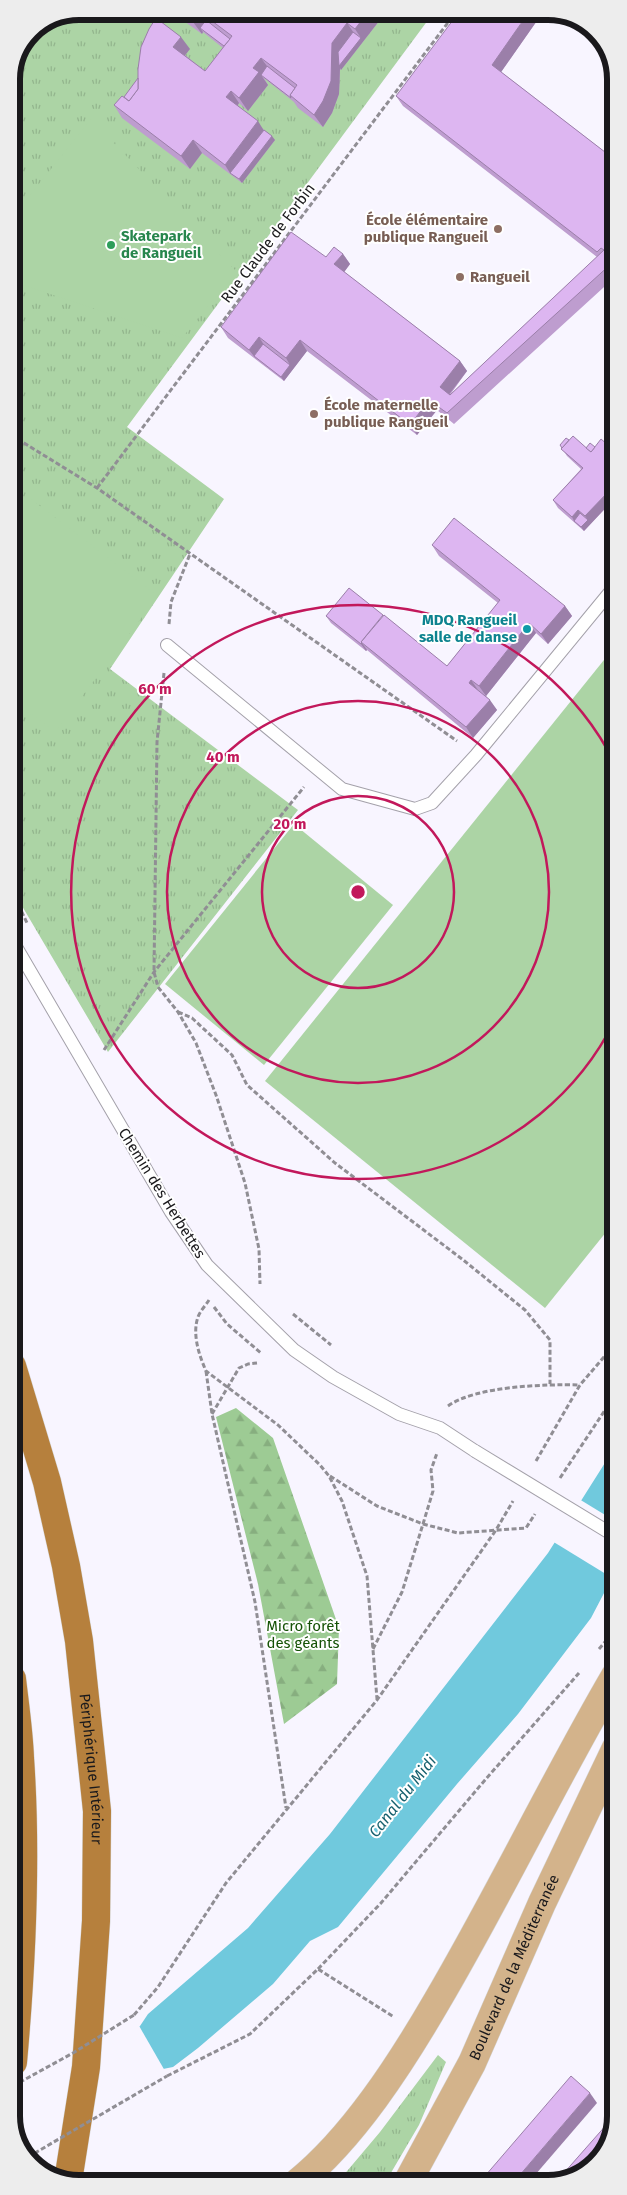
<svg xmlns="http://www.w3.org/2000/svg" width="627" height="2195" viewBox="0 0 627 2195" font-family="'Fira Sans',sans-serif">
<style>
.grass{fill:url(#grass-tufts)}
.forest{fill:url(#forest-firs)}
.pitch{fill:#acd4a5}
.water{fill:#70c9dd}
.pier{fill:#f8f5ff}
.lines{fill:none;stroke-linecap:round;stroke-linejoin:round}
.service-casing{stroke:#a4a1aa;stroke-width:14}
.primary-casing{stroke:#d6d6d6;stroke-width:29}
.motorway-casing{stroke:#d6d6d6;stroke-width:29}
.path{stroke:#908e94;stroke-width:3;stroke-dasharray:5 2.5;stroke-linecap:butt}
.service{stroke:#fff;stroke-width:12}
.primary{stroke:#d3b38b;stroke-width:28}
.motorway{stroke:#b6803d;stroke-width:28}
.service-bridge-casing{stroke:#a4a1aa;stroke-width:14;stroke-linecap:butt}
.path-bridge{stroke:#908e94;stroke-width:3;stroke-dasharray:5 2.5;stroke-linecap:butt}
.service-bridge{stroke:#fff;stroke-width:12}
.wall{fill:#be9dcf}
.shaded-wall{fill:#9b7fa9}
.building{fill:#ddb6f1;stroke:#9b7fa9}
.ring{fill:none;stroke:#c2185b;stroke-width:2.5}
.education-dot{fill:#8d6e63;stroke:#fff;stroke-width:2}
.leisure-dot{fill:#2e9e5b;stroke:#fff;stroke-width:2}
.culture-dot{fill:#0f9aa8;stroke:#fff;stroke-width:2}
.labels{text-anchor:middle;stroke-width:4;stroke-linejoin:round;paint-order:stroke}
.education-label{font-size:15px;font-weight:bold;fill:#785e54;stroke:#fff;text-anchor:start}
.leisure-label{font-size:15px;font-weight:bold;fill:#27864d;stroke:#fff;text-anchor:start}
.street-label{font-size:15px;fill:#1a191c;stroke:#fff}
.culture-label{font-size:15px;font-weight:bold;fill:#0d838f;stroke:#fff;text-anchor:end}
.park-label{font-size:15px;fill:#155206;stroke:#fff}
.water-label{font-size:16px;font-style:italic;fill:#17616f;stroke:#fff}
.rim{fill:none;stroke:#1a191c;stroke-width:6}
.centre{fill:#c2185b;stroke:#fff;stroke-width:2.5}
.ring-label{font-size:15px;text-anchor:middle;font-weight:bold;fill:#c2185b;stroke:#fff;stroke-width:4;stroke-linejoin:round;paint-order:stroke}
</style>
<defs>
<pattern id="grass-tufts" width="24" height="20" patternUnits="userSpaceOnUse" patternTransform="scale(1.25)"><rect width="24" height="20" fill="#acd4a5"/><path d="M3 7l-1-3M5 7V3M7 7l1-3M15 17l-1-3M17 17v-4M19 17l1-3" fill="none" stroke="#93b58d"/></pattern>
<pattern id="forest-firs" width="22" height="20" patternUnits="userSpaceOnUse" patternTransform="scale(1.25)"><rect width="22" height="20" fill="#9dcb94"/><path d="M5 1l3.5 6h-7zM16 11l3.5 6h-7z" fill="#87ae7f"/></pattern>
</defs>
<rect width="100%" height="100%" fill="#f8f5ff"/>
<g class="grass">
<polygon points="79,11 434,12 127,427 224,499 110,669 298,810 108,1052 12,889 11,78 31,31"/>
<polygon points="438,2055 446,2062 419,2125 385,2183 337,2183 380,2132"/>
</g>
<polygon class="forest" points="236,1408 273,1438 339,1628 337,1684 284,1724 258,1584 216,1417"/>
<g class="pitch">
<polygon points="91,119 236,271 182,338 11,281 11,219"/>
<polygon points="27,496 158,596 55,732 12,700 12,516"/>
<polygon points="612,650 615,653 615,1221 545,1308 265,1081"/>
<polygon points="294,824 393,905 264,1065 165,984"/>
</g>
<polygon class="water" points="615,1447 615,1572 591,1618 518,1714 457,1784 338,1927 310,1941 273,1984 198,2048 173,2067 163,2069 13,2130 140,2026 148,2014 248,1928 330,1834 548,1553"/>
<g class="pier">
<polygon points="579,1499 615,1521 614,1579 552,1541"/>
<polygon points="138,2024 165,2071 24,2150 13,2130 13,2093"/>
</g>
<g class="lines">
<defs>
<g id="service">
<polyline points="167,645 342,789 415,809 432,803 476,755 615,586"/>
<polyline points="12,940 171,1212 207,1265 294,1350 333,1377 399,1414 440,1428 475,1451"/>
</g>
<g id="primary">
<path d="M297,2183C353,2138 401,2063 437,2001C500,1894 553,1782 615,1676"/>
<path id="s1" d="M407,2183L472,2063L542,1903L616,1748"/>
</g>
<g id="motorway">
<path id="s2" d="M12,1366L47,1482L66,1566L79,1641L97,1811L96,1921L86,2067L68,2181"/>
<path d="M12,1679C15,1705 19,1732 20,1758C27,1859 22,1962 13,2062"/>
</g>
</defs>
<use href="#service" class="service-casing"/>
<use href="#primary" class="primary-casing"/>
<use href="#motorway" class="motorway-casing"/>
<g class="path">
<polyline points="11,435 97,488 457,741"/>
<polyline points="97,488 456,12"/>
<polyline points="169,624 171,602 190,554"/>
<polyline points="164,673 157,742 154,972 158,987 178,1012 196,1043 216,1095 245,1183 259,1249 260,1284"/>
<polyline points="12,891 27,923"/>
<polyline points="178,1012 192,1018 232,1055 247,1085 335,1163 462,1259 525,1310 550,1340 550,1384"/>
<polyline points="104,1050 154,972 304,787"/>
<path d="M209,1300C206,1305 200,1311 198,1317C192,1334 199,1355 206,1371L278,1425L320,1465L329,1476L342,1501L367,1576L377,1699"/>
<polyline points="214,1307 227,1324 261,1353"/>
<polyline points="293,1314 331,1345"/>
<polyline points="206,1371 212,1414 255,1602 286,1808"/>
<path d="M448,1406C476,1386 545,1384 580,1385"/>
<polyline points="212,1414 239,1368 248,1364 257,1363"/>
<polyline points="536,1461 580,1385 615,1344"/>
<polyline points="330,1476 377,1506 423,1524 458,1533 526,1528 535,1514"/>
<polyline points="560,1478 615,1395"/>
<polyline points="373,1649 402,1592 423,1524 433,1491 431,1470 437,1453"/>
<polyline points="599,1649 615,1630"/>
<polyline points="318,1969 381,1903 485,1780 579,1673"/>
<polyline points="134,2015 158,1987 226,1883 377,1700 496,1530 513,1501"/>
<polyline points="167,2076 250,2034 318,1969 394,2017"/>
</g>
<use href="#service" class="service"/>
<use href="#primary" class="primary"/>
<use href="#motorway" class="motorway"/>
<defs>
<polyline id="service-bridge" points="475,1451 615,1536"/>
</defs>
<use href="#service-bridge" class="service-bridge-casing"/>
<g class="path-bridge">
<polyline points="13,2086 73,2053 134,2015"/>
<polyline points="28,2157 167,2076"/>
</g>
<use href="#service-bridge" class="service-bridge"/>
</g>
<g class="wall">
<polygon points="174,11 380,12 383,16 341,70 340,69 339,94 332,113 323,127 298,108 294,102 264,78 268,85 248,111 239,103 238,106 275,140 242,183 202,153 190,169 122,118 114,105 124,97 190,49 185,55 205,71 223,48 203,32 202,34 177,16"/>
<polygon points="541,15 501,72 614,159 615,277 454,424 437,410 417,435 307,351 284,381 228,338 221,327 326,257 343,254 350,264 344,272 460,361 467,371 450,395 597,257 403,106 396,96"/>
<polygon points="615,437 615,490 612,493 615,498 584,531 558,508 553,500 581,469 567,456 560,445 569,440 586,448 595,447 608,445"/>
<polygon points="432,545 565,606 572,616 548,644 536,633 486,696 497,710 473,738 367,650 366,651 331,623 326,616 447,666 498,603 439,556"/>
</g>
<g class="shaded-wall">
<polygon points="200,12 209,24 200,28 203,32 202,34 193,22"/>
<polygon points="368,12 380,12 383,16 341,70 340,68 339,94 332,113 323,127 314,115 332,43 347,23 356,36 361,38 355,29"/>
<polygon points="529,12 539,12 541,15 499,75 492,65"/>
<polygon points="181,37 190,49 182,59 173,47"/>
<polygon points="261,58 270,70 261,75 268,85 248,111 239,98 253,68"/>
<polygon points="231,91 239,103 235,109 226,97"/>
<polygon points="258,121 266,134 230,173 225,165"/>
<polygon points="272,136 275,140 242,183 239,179"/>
<polygon points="193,140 202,153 190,169 181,156"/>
<polygon points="343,254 350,264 342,275 334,264"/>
<polygon points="615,258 615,267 612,263"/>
<polygon points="259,337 266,348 254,356 257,360 249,350"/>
<polygon points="300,340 307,351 284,381 281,377 290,365 286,358"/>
<polygon points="460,361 467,371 447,397 440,387"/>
<polygon points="429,400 437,410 417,435 410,425"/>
<polygon points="615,477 615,490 612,493 615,498 584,531 581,527 588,520 585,516 606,487"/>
<polygon points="578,510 583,517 574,521 572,517"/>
<polygon points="565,606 572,616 548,644 541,634"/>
<polygon points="529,623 536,633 486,696 479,686"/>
<polygon points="362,643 367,650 366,651 361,644"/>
<polygon points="471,680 478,690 469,683"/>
<polygon points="490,700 497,710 473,738 466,727"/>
<polygon points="590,2093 597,2103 529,2182 513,2183"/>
</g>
<g class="building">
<polygon points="179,11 368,12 355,29 347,23 332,43 331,81 323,101 314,115 290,95 297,85 261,58 253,68 259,72 239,98 231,91 226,97 258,121 225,165 193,140 181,156 114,105 122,96 129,101 138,89 138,69 141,47 149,29 156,18 181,37 173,47 205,71 232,36 200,12 193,22"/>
<polygon points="459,12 529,12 492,65 614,159 615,258 612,263 447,413 429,400 410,425 300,340 286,358 259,337 249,350 221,327 291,232 326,257 334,247 343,254 334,264 460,361 440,387 450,395 604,250 601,248 597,252 396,96"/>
<polygon points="206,20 230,39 224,46 200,28"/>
<polygon points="353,32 361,38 339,66 338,52"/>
<polygon points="267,66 295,88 290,95 291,98 261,75"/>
<polygon points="138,78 138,89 129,101 124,97"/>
<polygon points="264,130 272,136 239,179 230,173"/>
<polygon points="263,344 290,365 281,377 254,356"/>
<polygon points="573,436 591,452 601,439 608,445 615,437 615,477 606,487 610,490 585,516 578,510 572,517 553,500 583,468 561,449"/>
<polygon points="566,438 569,440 562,448 560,445"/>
<polygon points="590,443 595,447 591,452 586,448"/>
<polygon points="580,513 588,520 581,527 574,521"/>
<polygon points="454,518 565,606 541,634 529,623 479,686 471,680 469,683 490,700 466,727 361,642 384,615 447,666 500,600 432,545"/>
<polygon points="349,588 383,615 361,642 362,643 361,644 326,616"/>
<polygon points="571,2076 590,2093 513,2183 479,2183"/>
<polygon points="615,2115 616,2117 599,2161 562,2182 556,2182"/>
</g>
<g class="ring">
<circle cx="358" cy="892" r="96"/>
<circle cx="358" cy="892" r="191"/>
<path d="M615 1020A287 287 0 1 1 615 764"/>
</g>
<g class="education-dot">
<circle cx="498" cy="229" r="5"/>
<circle cx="460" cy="277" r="5"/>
<circle cx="314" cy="414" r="5"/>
</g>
<circle class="leisure-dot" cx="111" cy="245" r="5"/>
<circle class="culture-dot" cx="527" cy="629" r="5"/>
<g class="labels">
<g class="education-label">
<text x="488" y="225" text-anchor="end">École élémentaire<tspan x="488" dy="17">publique Rangueil</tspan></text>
<text x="470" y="282">Rangueil</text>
<text x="324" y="410">École maternelle<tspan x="324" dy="17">publique Rangueil</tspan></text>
</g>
<g class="leisure-label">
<text x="121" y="241">Skatepark<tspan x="121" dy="17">de Rangueil</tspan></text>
</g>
<g class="street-label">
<text transform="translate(268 243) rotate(-53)" y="5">Rue Claude de Forbin</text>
<text transform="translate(162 1193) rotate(58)" y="5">Chemin des Herbettes</text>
<text dy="5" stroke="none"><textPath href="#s2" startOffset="412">Périphérique Intérieur</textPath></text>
<text dy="5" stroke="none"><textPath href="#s1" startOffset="241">Boulevard de la Méditerranée</textPath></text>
</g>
<g class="culture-label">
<text x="517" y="625">MDQ Rangueil<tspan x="517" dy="17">salle de danse</tspan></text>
</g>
<g class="park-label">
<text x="303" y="1631">Micro forêt<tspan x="303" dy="17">des géants</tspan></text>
</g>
<g class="water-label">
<text transform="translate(402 1796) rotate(-52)" y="6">Canal du Midi</text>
</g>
</g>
<path d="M0 0H627V2195H0ZM79 20H548A59 59 0 0 1 607 79V2116A59 59 0 0 1 548 2175H79A59 59 0 0 1 20 2116V79A59 59 0 0 1 79 20Z" fill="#ededed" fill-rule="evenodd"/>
<path class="rim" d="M79 20H548A59 59 0 0 1 607 79V2116A59 59 0 0 1 548 2175H79A59 59 0 0 1 20 2116V79A59 59 0 0 1 79 20Z"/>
<circle cx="358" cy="892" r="8" class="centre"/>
<g class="ring-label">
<text x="155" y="694">60 m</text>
<text x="223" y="762">40 m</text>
<text x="290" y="829">20 m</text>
</g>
</svg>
